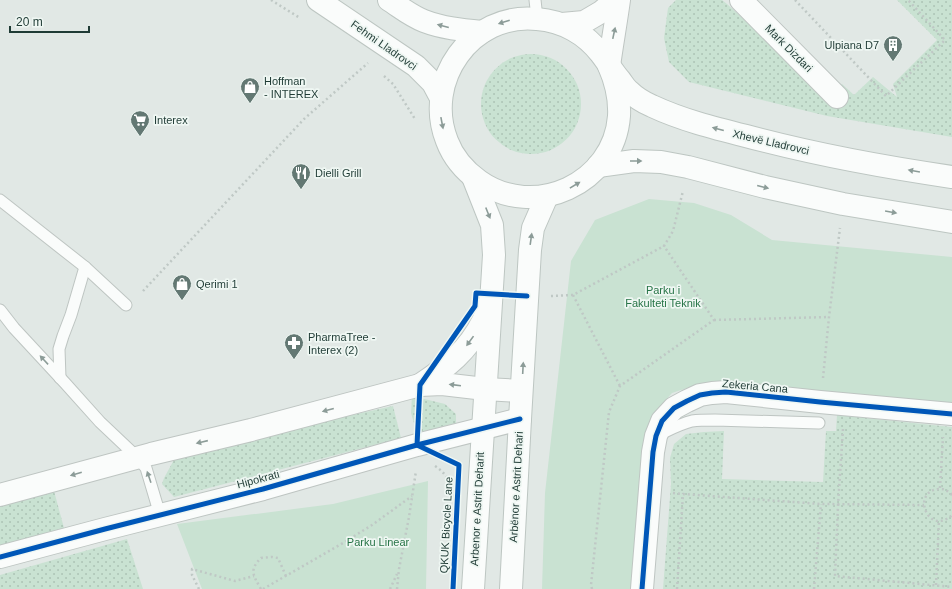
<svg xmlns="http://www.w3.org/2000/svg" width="952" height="589" viewBox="0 0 952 589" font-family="Arial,sans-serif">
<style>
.grass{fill:url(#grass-dots)}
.park{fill:#c9e2d2}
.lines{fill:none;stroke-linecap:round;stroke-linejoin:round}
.service-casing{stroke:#bec5c2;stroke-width:13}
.minor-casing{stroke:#bec5c2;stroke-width:24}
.tertiary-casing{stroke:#bec5c2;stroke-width:24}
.secondary-casing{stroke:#bdc6c2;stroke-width:24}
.path{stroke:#bfc8c5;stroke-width:2.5;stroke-dasharray:2 3;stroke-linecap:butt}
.service{stroke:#fafcfb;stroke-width:11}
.minor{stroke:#fafcfb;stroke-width:22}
.tertiary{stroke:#fafcfb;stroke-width:22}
.secondary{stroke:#fafcfb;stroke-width:22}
.cycleway-casing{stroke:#eff7f3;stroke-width:8}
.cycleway{stroke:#0057b8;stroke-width:5}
.oneway{fill:#8c9c98}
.labels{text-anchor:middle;stroke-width:3.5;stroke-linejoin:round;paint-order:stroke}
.street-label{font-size:11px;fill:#1f3b35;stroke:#eff7f3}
.poi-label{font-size:11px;fill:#1f3b35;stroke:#eff7f3;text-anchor:start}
.park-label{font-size:11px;fill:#277447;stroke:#eff7f3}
</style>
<defs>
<pattern id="grass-dots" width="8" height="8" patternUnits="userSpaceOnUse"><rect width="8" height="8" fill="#c9e2d2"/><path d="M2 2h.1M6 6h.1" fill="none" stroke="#acc3b5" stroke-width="1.8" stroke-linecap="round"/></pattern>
</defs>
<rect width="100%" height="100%" fill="#e1e8e5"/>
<g class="grass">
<polygon points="676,0 722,0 727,4 827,96 842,84 854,95 873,77 897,97 893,84 937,40 897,0 952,0 952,137 827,116 689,82 669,62 664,38 668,8"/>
<circle cx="531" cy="104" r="50"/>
<polygon points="412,396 445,404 456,414 456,423 417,433 411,413"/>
<polygon points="393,406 401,438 174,497 162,484 164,478 175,458 174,460 270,433"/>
<polygon points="837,415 952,427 952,589 663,589 671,484 670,458 674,444 686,434 704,432 724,431 722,479 823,482 826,431 836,431"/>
<polygon points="54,491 64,528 0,546 0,505"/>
<polygon points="127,539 143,589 0,589 0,575"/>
</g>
<g class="park">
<polygon points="649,199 694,203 731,215 772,240 952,257 952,403 693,386 672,393 654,413 635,589 542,589 545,493 571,261 595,220"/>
<polygon points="428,481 426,589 202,589 177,524 333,504"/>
</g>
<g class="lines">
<defs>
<g id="service">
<polyline points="535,0 537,18"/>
<polyline points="0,200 85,267 126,305"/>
<polyline points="0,310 14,328 65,383 100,422 137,457 146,468 149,478 160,515"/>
<polyline points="60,378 59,349 63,336 71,315 85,267"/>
<path d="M658,435C669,430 680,424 692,421C699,420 707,420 715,420L819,423"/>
</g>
<g id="minor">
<polyline points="741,0 837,97"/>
<polyline points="562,24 584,22 601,12 616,0"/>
<path d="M609,66C612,44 616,22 619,0"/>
<polyline points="0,495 151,454 251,430 420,385 442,384 485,389 521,391"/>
<polyline points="0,557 105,529 263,489 417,445 520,419"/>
<polyline points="642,589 653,452 656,436 662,421 674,408 687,401 700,395 712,393 726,392 820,402 952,414"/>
</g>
<path id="tertiary" d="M420,385C447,367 468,351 483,321C486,315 488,307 490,301"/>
<g id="secondary">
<polyline points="318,0 416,66 433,83 441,98"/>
<path d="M389,0C400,7 411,16 424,21C442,28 462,30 482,32"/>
<path d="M609,66C616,82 620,98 619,116C614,184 534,220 479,181C465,171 453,157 447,141C423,81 471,12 537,19C563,21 586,34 601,54C608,63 613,72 620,80C623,84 625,88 629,91C635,97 645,103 652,106C682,120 714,128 746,136C813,154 883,167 952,177"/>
<polyline points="598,166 634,161 661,162 688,167 765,187 843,204 952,222"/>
<polyline points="473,589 494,255 492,225 473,177"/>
<polyline points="511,589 520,419 530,250 533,228 547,196"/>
</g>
</defs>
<use href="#service" class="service-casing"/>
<use href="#minor" class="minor-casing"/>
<use href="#tertiary" class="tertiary-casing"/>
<use href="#secondary" class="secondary-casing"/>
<g class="path">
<polyline points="271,0 300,18"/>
<polyline points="795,0 886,96 945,40 908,0"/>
<polyline points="384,76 393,84 415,119"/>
<polyline points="143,291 304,119 368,63"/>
<polyline points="573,295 620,386"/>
<polyline points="551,296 573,295 664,246"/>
<polyline points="714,320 829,317"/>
<polyline points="823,378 829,317 840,228"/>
<polyline points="843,429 838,505 835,576 952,587"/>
<path d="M435,466C449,475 450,484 453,499"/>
<polyline points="940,488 943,437"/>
<polyline points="673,493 683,494"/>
<path d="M952,495C948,491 944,488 938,489C911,492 928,537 952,515"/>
<polyline points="936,585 939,520"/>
<polyline points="199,589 192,575 192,569 235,581 254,576"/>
<path d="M261,589C253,575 249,570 261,558L272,557L278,558L286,576"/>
<polyline points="263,589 343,543 372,525 412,496"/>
<polyline points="390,589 397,574"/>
<polyline points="397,589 399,569 409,517 416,471"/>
<polyline points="592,589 591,585 609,412 620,386 714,320 664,246 673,231 683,191"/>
<polyline points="677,589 683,494 821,504 924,505"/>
<polyline points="814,589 821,504"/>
</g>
<use href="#service" class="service"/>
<use href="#minor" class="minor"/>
<use href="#tertiary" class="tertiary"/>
<use href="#secondary" class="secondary"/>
<defs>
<g id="cycleway">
<polyline points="0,557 105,529 263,489 417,445 520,419"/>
<polyline points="453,589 459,465 417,445 420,385 475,306 476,293 527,296"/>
<polyline points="642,589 653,452 656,436 662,421 674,408 687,401 700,395 712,393 726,392 820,402 952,414"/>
</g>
</defs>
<use href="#cycleway" class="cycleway-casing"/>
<use href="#cycleway" class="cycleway"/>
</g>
<defs><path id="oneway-solid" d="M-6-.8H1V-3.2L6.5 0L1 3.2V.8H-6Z"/></defs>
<g class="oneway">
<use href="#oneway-solid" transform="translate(504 22) rotate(163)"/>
<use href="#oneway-solid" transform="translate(443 26) rotate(-165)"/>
<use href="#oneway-solid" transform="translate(614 33) rotate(-78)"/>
<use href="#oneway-solid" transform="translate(442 123) rotate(79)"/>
<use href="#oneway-solid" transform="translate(718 129) rotate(-165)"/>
<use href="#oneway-solid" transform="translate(636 161)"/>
<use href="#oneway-solid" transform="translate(914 171) rotate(-170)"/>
<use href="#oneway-solid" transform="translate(575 185) rotate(-31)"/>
<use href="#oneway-solid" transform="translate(763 187) rotate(14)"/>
<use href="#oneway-solid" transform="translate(891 212) rotate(10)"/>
<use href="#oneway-solid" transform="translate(488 213) rotate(68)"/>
<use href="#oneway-solid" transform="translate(531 239) rotate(-82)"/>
<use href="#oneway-solid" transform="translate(470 341) rotate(126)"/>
<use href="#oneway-solid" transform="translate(44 360) rotate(-133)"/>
<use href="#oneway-solid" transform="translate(523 368) rotate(-87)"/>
<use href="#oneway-solid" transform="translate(455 385) rotate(-173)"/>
<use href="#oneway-solid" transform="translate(328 410) rotate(165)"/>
<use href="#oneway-solid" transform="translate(202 442) rotate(167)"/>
<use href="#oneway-solid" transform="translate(76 474) rotate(164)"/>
<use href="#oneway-solid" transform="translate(149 477) rotate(-109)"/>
</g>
<defs>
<symbol id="building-pin" viewBox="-11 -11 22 30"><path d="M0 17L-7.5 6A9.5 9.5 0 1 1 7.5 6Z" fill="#637873" stroke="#eff7f3"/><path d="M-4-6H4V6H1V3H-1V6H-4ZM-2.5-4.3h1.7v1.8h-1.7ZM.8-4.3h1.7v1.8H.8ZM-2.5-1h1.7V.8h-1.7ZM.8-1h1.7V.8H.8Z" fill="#fff"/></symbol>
<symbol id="shop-pin" viewBox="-11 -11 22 30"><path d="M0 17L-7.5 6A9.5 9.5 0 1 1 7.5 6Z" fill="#637873" stroke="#eff7f3"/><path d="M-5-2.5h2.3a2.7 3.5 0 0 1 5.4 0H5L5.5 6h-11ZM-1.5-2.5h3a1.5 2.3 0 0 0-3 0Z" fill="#fff"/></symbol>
<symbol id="supermarket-pin" viewBox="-11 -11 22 30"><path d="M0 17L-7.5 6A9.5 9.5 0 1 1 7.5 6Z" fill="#637873" stroke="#eff7f3"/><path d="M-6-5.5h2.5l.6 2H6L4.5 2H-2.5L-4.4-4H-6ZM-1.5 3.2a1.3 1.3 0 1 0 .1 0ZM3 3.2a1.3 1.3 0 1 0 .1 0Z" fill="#fff"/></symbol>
<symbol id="restaurant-pin" viewBox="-11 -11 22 30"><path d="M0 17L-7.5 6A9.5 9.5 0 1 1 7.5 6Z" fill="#637873" stroke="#eff7f3"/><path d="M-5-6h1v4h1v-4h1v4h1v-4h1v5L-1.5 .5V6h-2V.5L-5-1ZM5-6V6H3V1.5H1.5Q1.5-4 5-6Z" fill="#fff"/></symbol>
<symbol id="pharmacy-pin" viewBox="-11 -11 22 30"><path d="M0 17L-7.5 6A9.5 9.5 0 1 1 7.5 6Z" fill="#637873" stroke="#eff7f3"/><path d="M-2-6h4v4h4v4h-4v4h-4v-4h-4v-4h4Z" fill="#fff"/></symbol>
</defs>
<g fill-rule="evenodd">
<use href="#building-pin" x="882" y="34" width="22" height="30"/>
<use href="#shop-pin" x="239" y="76" width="22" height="30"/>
<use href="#supermarket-pin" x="129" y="109" width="22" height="30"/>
<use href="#restaurant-pin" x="290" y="162" width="22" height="30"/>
<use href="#shop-pin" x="171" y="273" width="22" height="30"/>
<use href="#pharmacy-pin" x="283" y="332" width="22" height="30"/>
</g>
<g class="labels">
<g class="street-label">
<text transform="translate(384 45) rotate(35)" y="4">Fehmi Lladrovci</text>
<text transform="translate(789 48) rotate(45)" y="4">Mark Dizdari</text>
<text transform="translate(771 142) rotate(13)" y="4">Xhevë Lladrovci</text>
<text transform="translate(755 386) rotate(5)" y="4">Zekeria Cana</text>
<text transform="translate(258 479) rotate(-15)" y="4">Hipokrati</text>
<text transform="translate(516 487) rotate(-87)" y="4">Arbënor e Astrit Dehari</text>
<text transform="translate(477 509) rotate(-87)" y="4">Arbenor e Astrit Deharit</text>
<text transform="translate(446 525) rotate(-87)" y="4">QKUK Bicycle Lane</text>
</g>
<g class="poi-label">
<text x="879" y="49" text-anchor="end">Ulpiana D7</text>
<text x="264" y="85">Hoffman<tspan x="264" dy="13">- INTEREX</tspan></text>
<text x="154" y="124">Interex</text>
<text x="315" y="177">Dielli Grill</text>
<text x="196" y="288">Qerimi 1</text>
<text x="308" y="341">PharmaTree -<tspan x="308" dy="13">Interex (2)</tspan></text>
</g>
<g class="park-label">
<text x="663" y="294">Parku i<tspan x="663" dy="13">Fakulteti Teknik</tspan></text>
<text x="378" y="546">Parku Linear</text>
</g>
</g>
<path d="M10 26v6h79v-6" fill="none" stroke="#1f3b35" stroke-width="2"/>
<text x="16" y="26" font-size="12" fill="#1f3b35" stroke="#eff7f3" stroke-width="3" paint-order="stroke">20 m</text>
</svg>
